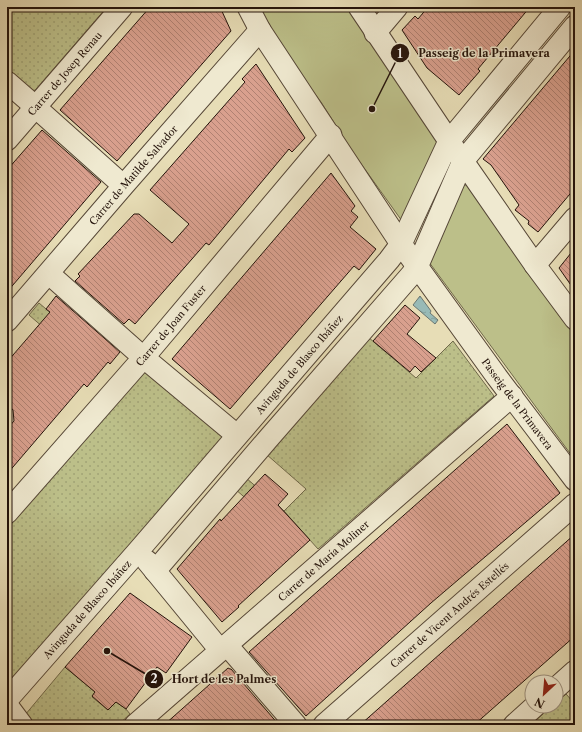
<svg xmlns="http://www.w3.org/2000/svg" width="582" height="732" viewBox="0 0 582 732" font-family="'Libre Caslon Text',serif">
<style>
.grass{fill:url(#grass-dots);stroke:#70694a}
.park{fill:#bcbf89;stroke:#70694a}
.water{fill:url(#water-ripples);stroke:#6a7772}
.building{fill:url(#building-back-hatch);stroke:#24130b}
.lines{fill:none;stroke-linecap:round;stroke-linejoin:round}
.minor-casing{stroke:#554636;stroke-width:23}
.minor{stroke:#efe9d0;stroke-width:21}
.labels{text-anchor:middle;stroke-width:3;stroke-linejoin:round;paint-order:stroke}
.street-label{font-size:10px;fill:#24130b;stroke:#efe9d0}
.leader{fill:none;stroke:#24130b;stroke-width:1.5}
.callout-dot{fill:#24130b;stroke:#efe9d0;stroke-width:1.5}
.mark-label{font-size:12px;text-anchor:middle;font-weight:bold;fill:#fff}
.callout-label{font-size:11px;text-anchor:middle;font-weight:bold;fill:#24130b;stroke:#efe9d0;stroke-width:3;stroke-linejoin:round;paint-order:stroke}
</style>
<defs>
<pattern id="grass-dots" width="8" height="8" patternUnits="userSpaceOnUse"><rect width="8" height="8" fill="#bcbf89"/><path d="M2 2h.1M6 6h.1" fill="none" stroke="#a1a375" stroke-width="1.8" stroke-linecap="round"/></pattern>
<pattern id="water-ripples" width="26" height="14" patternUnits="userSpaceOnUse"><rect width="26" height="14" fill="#98bab6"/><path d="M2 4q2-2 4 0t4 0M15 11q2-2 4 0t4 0" fill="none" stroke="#839f9b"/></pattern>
<pattern id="building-back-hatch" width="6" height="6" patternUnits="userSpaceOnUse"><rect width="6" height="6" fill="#d9a08e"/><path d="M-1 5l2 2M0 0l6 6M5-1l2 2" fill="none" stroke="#b08172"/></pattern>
</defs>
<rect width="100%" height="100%" fill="#e7ddb6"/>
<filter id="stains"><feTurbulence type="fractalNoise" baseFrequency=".005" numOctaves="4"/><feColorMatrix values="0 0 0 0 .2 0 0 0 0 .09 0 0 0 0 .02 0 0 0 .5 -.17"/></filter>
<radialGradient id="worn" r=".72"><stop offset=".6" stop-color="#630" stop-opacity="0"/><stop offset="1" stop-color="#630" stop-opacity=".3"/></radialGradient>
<g class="grass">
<polygon points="7,7 107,7 30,96 7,76"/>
<polygon points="39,303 78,336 67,348 29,315"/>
<polygon points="368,337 416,378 453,341 494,396 318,549 284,511 273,522 235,489 245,477 284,511 306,489 266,454"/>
<polygon points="148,366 226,434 9,684 7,681 7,529"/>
<polygon points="65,667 95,692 92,697 108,710 116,702 126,709 130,714 118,725 33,725 25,715"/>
<polygon points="566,694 575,704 575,725 537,725 534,722 552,706 556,706 556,703"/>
</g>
<g class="park">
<polygon points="257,7 352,7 440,143 402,221 354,154 321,102 300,74"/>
<polygon points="462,183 469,187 480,200 558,314 575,336 575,460 426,258"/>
</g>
<polygon class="water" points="420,296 431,311 430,313 438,320 435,324 413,305"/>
<g class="building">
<polygon points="150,7 220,7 231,31 117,161 60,110"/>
<polygon points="428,7 530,7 478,69 480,71 459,95 427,68 402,30 415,16 418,19"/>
<polygon points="575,50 575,188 538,232 528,224 529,221 515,210 519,205 491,165 483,159"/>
<polygon points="256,64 305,138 292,152 289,149 209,245 206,243 135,324 129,319 124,324 75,281 80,276 78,274 134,214 139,214 172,243 189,224 150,190 245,82 242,79"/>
<polygon points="42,130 101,182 7,292 7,170"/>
<polygon points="331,173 355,206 351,211 358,217 350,227 376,249 359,270 354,266 230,409 172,359"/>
<polygon points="575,248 575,291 559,268"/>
<polygon points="56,296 120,352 110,364 108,362 87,387 84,384 7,474 7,429 14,421 13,410 7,405 7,362 50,312 46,309"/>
<polygon points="405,305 420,318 407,334 436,358 421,372 415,366 410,372 373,341"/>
<polygon points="507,424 560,493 431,603 306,716 249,652"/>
<polygon points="265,474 288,494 278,505 310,540 238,606 239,607 222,622 177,569 220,519 221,521"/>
<polygon points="575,534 575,636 474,725 360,725"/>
<polygon points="130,593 192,637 166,673 157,667 126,709 116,702 108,710 92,696 95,692 65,667"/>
<polygon points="228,668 230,669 231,669 279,725 164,725"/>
</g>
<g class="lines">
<defs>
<g id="minor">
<path id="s1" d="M248,7L260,30L401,244L497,377L575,480"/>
<polyline points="359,7 449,141 535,265 575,319"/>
<polyline points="375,33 397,7"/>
<polyline points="7,82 30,102"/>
<polyline points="42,113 117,180"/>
<path id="s2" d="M7,140L122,7"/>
<polyline points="535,265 575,218"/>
<polyline points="56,280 135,350"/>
<path id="s3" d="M7,321L124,185L260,30"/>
<polyline points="149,362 233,432"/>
<path id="s4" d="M7,513L144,357L331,135"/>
<polyline points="147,561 220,650"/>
<polyline points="155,571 268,439 411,275 418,265 463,161 575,26"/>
<polyline points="232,651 296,725"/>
<polyline points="556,688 575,671"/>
<path id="s5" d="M7,700L138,551L389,260L401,244L449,141L560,7"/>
<polyline points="7,705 22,725"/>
<path id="s6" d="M135,725L512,396"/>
<path id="s7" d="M324,725L575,504"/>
<polyline points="514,725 535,706"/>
</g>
</defs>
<use href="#minor" class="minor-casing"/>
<use href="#minor" class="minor"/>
</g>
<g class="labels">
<g class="street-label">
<text dy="4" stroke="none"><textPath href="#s2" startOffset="88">Carrer de Josep Renau</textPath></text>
<text dy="4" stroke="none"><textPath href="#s3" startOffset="193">Carrer de Matilde Salvador</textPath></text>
<text dy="4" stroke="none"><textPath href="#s4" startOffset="249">Carrer de Joan Fuster</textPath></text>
<text dy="4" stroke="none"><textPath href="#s5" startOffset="445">Avinguda de Blasco Ibáñez</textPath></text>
<text dy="4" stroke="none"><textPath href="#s1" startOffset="480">Passeig de la Primavera</textPath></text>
<text dy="4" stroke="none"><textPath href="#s6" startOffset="250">Carrer de María Moliner</textPath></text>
<text dy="4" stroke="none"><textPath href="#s5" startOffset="121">Avinguda de Blasco Ibáñez</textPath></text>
<text dy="4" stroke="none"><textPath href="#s7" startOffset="167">Carrer de Vicent Andrés Estellés</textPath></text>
</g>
</g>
<path class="leader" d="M372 109L400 53M107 651L154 679"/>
<g class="callout-dot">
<circle cx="372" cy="109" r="4"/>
<circle cx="107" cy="651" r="4"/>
<circle cx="400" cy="53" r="10"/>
<circle cx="154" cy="679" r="10"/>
</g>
<g class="mark-label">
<text x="400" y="58">1</text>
<text x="154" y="683">2</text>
</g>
<g class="callout-label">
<text x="484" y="57">Passeig de la Primavera</text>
<text x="224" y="683">Hort de les Palmes</text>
</g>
<rect width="582" height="732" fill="none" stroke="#e7ddb6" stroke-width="24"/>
<rect x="8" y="8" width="566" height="716" fill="none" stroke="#24130b" stroke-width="2"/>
<rect x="12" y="12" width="558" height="708" fill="none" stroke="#24130b"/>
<g transform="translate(544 694) rotate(206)"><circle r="19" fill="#efe9d0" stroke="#9e9381"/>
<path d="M0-3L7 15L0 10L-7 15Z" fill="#8f2418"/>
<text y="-6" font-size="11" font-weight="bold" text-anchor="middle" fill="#24130b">N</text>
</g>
<rect width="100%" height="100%" filter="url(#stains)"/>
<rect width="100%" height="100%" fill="url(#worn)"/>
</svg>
